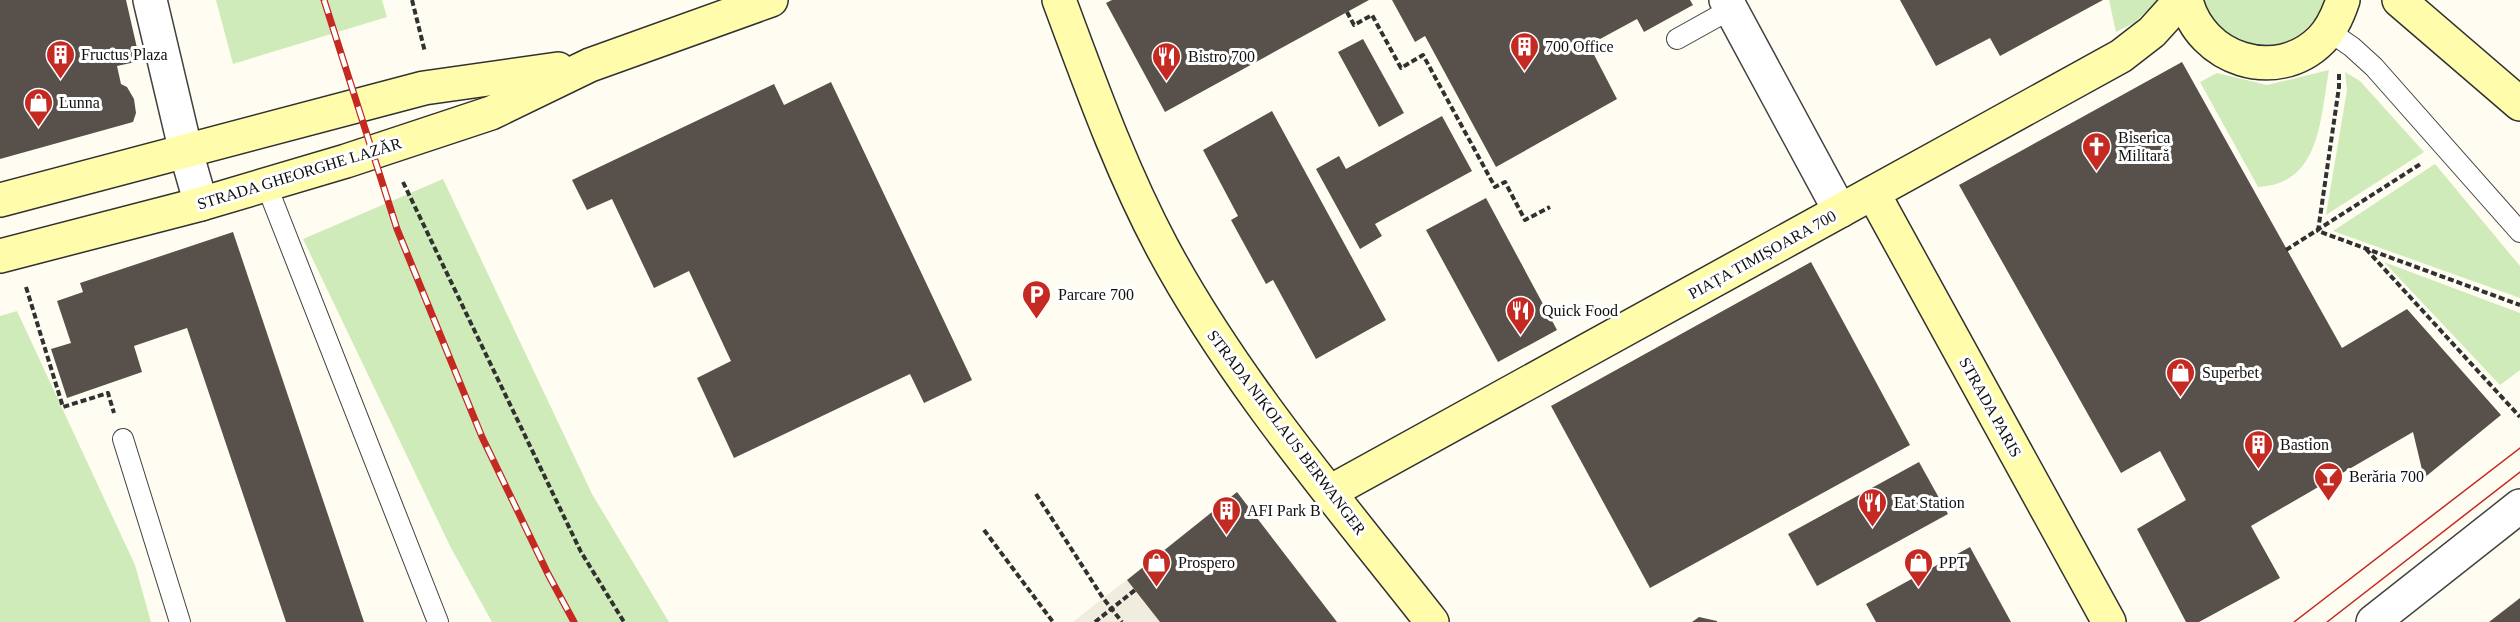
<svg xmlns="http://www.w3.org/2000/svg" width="2520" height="622" viewBox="0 0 2520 622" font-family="'Times New Roman',serif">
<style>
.green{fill:#cfebb9}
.plaza{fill:#f0eddf}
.building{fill:#58514b}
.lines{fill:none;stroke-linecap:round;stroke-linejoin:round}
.lane-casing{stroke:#424242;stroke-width:22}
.street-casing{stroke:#424242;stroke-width:36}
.secondary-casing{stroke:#313131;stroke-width:36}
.path{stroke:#313131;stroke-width:4;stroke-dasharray:6 3;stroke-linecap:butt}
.lane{stroke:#fff;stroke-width:20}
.street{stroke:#fff;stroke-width:33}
.secondary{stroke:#fffdac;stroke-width:33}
.tram{stroke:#c42922;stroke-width:1.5}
.rail-casing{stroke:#c42922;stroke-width:7}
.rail{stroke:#fff;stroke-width:4.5;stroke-dasharray:14;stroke-linecap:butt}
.path-bridge{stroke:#313131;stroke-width:4;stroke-dasharray:6 3;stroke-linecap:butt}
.labels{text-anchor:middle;stroke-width:6;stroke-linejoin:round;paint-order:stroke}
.poi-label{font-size:16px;fill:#0f0f0f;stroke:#fff;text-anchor:start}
.street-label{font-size:16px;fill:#0f0f0f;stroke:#fff}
</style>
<rect width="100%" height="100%" fill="#fffdf1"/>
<g class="green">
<polygon points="216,0 382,0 387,17 233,64"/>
<polygon points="2109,0 2158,0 2134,23 2116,32"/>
<path d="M2201,0H2327C2297,61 2229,63 2201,0Z"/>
<path d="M2329,70C2320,119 2321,184 2258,187L2200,82L2217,73L2267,85Z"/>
<polygon points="2345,72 2360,81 2424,152 2326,215 2347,90"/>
<polygon points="2435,164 2520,266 2520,298 2333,231"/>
<polygon points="443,179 592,494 669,622 492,622 451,548 303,239"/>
<polygon points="2384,262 2520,313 2520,370 2500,385"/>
<polygon points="17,311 135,565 151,622 0,622 0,316"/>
</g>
<polygon class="plaza" points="1127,580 1160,622 1073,622 1103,598"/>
<g class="building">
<polygon points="0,0 126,0 140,61 117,66 121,84 127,87 134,99 136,113 133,122 0,159"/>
<polygon points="1112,0 1369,0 1165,112 1106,3"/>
<polygon points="1392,0 1690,0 1693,5 1644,32 1637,19 1589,45 1617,99 1496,167 1425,36 1415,42"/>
<polygon points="1900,0 2103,0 2000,56 1990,38 1936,66"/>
<polygon points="1363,39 1404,113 1379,127 1338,52"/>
<polygon points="2182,62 2342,348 2407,309 2501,415 2424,478 2413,432 2251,526 2280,578 2199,622 2186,622 2137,529 2186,500 2160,451 2121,473 1959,185"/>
<polygon points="831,82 972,380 924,403 910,374 734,458 697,378 731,361 689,271 654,288 612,199 587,210 572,180 774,84 784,105"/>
<polygon points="1272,111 1386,320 1316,359 1273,280 1266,284 1231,220 1238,216 1203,150"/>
<polygon points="1442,116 1472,171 1375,224 1382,236 1360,249 1316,169 1339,156 1346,169"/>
<polygon points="1486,198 1557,330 1498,362 1426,230"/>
<polygon points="233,232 325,506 364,622 286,622 187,328 134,346 142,372 67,398 51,349 71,343 57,301 83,292 80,283"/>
<polygon points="1811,262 1910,445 1650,588 1551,406"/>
<polygon points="1919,462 1948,514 1817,586 1788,534"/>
<polygon points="1237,492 1337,622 1160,622 1127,580"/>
<polygon points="1970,547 2011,622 1876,622 1866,604"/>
<polygon points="2520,598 2520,622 2489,622"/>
<polygon points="1699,617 1717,621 1717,622 1692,622"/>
</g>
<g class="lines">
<defs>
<g id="lane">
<polyline points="2329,31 2352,47 2374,67 2520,232"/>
<polyline points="1677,39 1731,9"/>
<polyline points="266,184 438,622"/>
<polyline points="123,439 180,622"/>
</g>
<g id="street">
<polyline points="150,0 186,152 201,204"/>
<polyline points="1726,0 1840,211"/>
<polyline points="2373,622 2520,506"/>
</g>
<g id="secondary">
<path d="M1059,0C1090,83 1120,168 1162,247C1235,383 1337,501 1432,622"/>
<path d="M2186,0C2200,59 2276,85 2321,40C2332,29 2338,15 2343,0"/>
<polyline points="2399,0 2520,104"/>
<polyline points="1873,193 2109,622"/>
<polyline points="0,200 424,88 558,69"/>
<polyline points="0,256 201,204 346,161 491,113 590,65 771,0"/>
<polyline points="1330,492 2121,56 2152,32 2181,0"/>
</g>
</defs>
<use href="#lane" class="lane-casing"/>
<use href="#street" class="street-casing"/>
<use href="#secondary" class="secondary-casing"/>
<g class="path">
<polyline points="412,0 425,52"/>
<polyline points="1347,12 1354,25 1372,15 1401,68 1423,55 1495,187 1505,182 1525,220 1550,207"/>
<polyline points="2339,74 2339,87 2318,231 2520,305"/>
<polyline points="403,182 581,552 624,622"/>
<polyline points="2366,249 2520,417"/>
<polyline points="2286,250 2422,163"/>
<polyline points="26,287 63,407 108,393 114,413"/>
<polyline points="1036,494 1103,598 1122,622"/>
<polyline points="984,530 1053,622"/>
</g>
<use href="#lane" class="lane"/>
<use href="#street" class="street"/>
<use href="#secondary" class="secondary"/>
<g class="tram">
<polyline points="2294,622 2520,448"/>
<polyline points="2327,622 2520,472"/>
</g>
<defs>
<polyline id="rail" points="324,0 397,229 482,437 548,574 574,622"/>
</defs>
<use href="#rail" class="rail-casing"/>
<use href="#rail" class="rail"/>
<polyline class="path-bridge" points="1095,622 1135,590"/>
</g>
<defs>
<symbol id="building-pin" viewBox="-11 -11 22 30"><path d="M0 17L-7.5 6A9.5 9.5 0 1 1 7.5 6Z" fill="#c42922" stroke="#fff"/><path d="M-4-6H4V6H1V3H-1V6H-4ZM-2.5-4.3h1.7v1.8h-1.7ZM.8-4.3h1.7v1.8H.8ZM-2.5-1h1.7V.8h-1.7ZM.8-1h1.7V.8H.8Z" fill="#fff"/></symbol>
<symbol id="restaurant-pin" viewBox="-11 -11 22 30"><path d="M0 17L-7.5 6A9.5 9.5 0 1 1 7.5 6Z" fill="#c42922" stroke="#fff"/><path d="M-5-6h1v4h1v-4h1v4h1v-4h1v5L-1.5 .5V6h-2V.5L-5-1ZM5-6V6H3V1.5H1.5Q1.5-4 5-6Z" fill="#fff"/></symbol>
<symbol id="shop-pin" viewBox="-11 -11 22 30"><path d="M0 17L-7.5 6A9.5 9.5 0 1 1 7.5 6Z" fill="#c42922" stroke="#fff"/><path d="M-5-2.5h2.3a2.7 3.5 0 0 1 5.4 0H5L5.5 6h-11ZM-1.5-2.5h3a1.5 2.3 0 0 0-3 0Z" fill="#fff"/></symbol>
<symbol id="church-pin" viewBox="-11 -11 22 30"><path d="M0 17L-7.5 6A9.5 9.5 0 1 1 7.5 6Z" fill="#c42922" stroke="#fff"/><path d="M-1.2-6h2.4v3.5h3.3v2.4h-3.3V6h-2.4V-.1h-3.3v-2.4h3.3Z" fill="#fff"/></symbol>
<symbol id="parking-pin" viewBox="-11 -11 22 30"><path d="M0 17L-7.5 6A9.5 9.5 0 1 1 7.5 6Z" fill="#c42922" stroke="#fff"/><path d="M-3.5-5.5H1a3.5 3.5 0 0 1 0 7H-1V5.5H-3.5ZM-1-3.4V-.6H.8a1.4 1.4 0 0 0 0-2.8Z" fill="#fff"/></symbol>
<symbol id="bar-pin" viewBox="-11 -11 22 30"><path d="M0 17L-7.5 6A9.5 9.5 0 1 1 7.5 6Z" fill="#c42922" stroke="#fff"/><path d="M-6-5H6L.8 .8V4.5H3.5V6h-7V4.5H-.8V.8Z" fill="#fff"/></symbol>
</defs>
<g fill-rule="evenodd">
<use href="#building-pin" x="1508" y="30" width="33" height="45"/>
<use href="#building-pin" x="44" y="38" width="33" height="45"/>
<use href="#restaurant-pin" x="1150" y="40" width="33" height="45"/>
<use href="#shop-pin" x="22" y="86" width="33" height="45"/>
<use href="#church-pin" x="2080" y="130" width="33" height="45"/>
<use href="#parking-pin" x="1020" y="278" width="33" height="45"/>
<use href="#restaurant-pin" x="1504" y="294" width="33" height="45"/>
<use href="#shop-pin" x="2164" y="356" width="33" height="45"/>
<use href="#building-pin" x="2242" y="428" width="33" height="45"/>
<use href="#bar-pin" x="2312" y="460" width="33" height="45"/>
<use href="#restaurant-pin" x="1856" y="486" width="33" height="45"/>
<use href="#building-pin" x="1210" y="494" width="33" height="45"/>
<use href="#shop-pin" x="1140" y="546" width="33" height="45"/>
<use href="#shop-pin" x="1902" y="546" width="33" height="45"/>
</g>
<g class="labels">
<g class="poi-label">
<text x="1545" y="52">700 Office</text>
<text x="81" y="60">Fructus Plaza</text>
<text x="1188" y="62">Bistro 700</text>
<text x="59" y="108">Lunna</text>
<text x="2118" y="143">Biserica<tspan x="2118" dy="18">Militară</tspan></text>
<text x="1058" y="300">Parcare 700</text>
<text x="1542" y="316">Quick Food</text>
<text x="2202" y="378">Superbet</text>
<text x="2280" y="450">Bastion</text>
<text x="2349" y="482">Berăria 700</text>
<text x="1894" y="508">Eat Station</text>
<text x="1247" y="516">AFI Park B</text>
<text x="1178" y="568">Prospero</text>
<text x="1939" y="568">PPT</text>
</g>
<g class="street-label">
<text transform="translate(299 173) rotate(-17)" y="6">STRADA GHEORGHE LAZĂR</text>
<text transform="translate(1762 254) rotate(-29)" y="6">PIAȚA TIMIȘOARA 700</text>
<text transform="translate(1991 407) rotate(61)" y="6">STRADA PARIS</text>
<text transform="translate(1287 432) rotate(53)" y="6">STRADA NIKOLAUS BERWANGER</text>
</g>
</g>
</svg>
